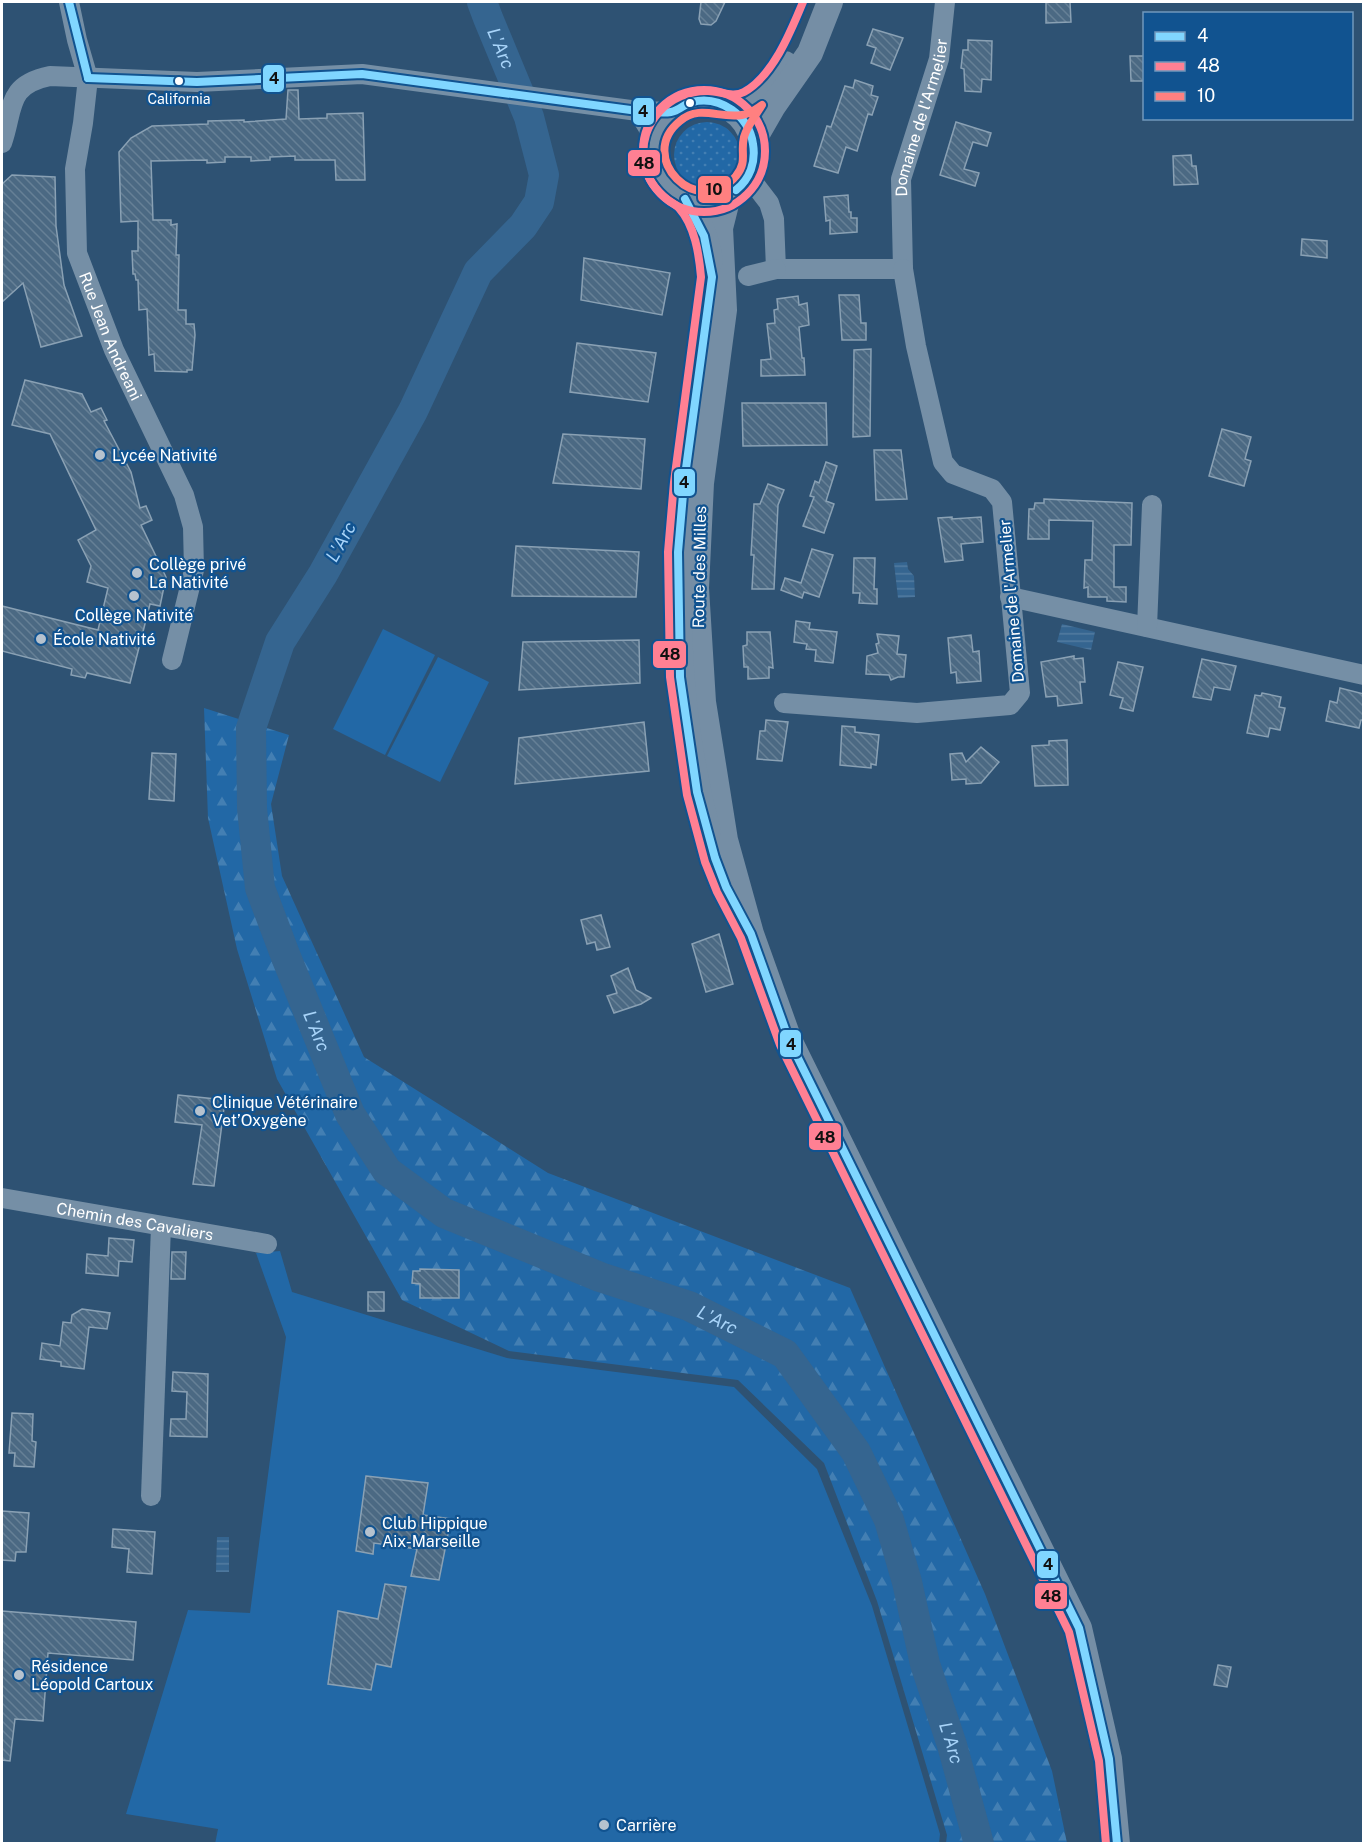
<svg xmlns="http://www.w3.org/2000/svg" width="1365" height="1845" viewBox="0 0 1365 1845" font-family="'Public Sans',sans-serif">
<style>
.grass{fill:url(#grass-dots)}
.forest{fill:url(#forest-firs)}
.park{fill:#2268a6}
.water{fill:url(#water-rules)}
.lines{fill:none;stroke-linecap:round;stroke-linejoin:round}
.river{stroke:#356590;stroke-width:30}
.building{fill:url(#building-back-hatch);stroke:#8aa1b4;stroke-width:1.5}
.minor{stroke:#758fa6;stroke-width:20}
.major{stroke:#758ea5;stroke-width:26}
.bus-1-casing{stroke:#115390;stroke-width:12}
.bus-2-casing{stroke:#115390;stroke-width:12}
.bus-3-casing{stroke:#115390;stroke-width:12}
.bus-1{stroke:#80d6ff;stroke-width:8}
.bus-2{stroke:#ff8093;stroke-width:8}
.bus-3{stroke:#ff8080;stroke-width:8}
.bus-dot{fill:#fff;stroke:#115390;stroke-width:2}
.poi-dot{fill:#b6c2ce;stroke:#115390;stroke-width:2}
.labels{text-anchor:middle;stroke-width:4.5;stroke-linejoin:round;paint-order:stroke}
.bus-label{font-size:14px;fill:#fff;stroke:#115390}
.street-label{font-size:16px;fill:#fff;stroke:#115390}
.poi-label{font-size:16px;fill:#fff;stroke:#115390;text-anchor:start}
.water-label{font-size:18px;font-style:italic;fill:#a8d4f9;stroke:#115390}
.line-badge{stroke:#115390;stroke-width:2}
.pale-badge-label{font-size:16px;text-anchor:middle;font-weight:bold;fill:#111}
</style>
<defs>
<pattern id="grass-dots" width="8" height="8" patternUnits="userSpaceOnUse" patternTransform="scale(1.5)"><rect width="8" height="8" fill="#2268a6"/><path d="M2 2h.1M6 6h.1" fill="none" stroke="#437fb3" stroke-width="1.8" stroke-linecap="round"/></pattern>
<pattern id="forest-firs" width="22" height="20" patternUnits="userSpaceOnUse" patternTransform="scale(1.5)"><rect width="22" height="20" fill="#2268a6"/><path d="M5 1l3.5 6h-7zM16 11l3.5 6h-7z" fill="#437fb3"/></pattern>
<pattern id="water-rules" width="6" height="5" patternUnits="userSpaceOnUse" patternTransform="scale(1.5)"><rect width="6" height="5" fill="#356590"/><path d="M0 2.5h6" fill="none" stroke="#537ca1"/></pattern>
<pattern id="building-back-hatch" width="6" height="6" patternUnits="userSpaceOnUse" patternTransform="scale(1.5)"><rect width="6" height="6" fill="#4b6983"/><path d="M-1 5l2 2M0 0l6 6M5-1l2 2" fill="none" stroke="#668096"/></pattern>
</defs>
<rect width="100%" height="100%" fill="#2e5273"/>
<circle class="grass" cx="707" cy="155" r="33"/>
<polygon class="forest" points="204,708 289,735 271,804 282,876 364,1057 548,1173 850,1288 985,1594 1052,1771 1067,1843 946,1843 947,1835 877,1601 824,1463 738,1380 509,1351 402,1300 277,1079 237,949 208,818"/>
<g class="park">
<polygon points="383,629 435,655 385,755 333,729"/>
<polygon points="438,657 489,682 440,782 387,756"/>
<polygon points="280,1251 292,1292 507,1358 734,1387 817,1469 872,1606 940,1834 939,1844 215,1844 218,1829 126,1814 188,1610 250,1613 286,1337 256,1253"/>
</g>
<g class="water">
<polygon points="907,562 908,569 914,576 915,597 898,598 894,563"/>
<polygon points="1062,624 1095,632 1091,650 1057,642"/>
<polygon points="217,1537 229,1537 229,1572 216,1572"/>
</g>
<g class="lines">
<path class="river" id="s1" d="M482,2L488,18L529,117L544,175L539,202L523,226L478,272L413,411L323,574L280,642L251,728L252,808L260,888L286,957L350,1114L387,1171L444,1213L600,1277L689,1306L785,1354L856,1452L889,1520L907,1582L925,1664L952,1745L979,1844"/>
</g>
<g class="building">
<polygon points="701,2 725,2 716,21 711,25 701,24 699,19"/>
<polygon points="1046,2 1070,2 1071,22 1046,23"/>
<polygon points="873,29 903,38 890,70 871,63 876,48 867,45"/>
<polygon points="968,40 992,41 991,80 982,79 981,92 965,91 964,69 961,68 963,50 968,50"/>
<polygon points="1130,56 1144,56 1144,81 1131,81"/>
<polygon points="855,80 873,86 871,95 878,97 872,115 868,114 857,151 846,147 838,173 814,166 827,126 831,127 845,86 853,88"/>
<polygon points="288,90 298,90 299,119 327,118 327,114 363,113 365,180 336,180 335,160 295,160 295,156 270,157 270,160 251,161 251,157 225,157 225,162 207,163 207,160 151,161 153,220 171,220 171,225 177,224 176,255 179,255 178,310 186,310 186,324 194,324 195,335 192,370 187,370 187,372 155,371 154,354 149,355 147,309 139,310 138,280 136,280 135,274 133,274 132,251 138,251 138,221 121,222 119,152 131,138 152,126 208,124 208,121 244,120 244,122 286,119"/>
<polygon points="956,122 991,133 987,146 973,142 964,169 979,173 975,186 940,175"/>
<polygon points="1191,155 1192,166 1196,166 1198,184 1174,185 1173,156"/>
<polygon points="12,175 55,177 56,226 64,285 82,336 41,347 23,283 2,302 2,184"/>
<polygon points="848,195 849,212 851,212 851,218 857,218 857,232 830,234 830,220 826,221 824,197"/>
<polygon points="1302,239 1327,241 1327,258 1301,255"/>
<polygon points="584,258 670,273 662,315 581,300"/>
<polygon points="839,295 859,295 861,323 866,323 866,340 842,340"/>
<polygon points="798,296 799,305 807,303 809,325 799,327 802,358 804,358 805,375 761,376 761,360 771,359 767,324 775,323 774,310 778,309 777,299"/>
<polygon points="577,343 656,353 648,402 570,392"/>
<polygon points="871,349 870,436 853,437 854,350"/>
<polygon points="25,380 82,394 91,412 101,408 107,420 104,421 131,472 140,508 146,506 152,520 141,525 166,577 160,606 150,604 130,683 87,673 85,678 71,675 72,669 2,651 2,606 98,630 108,588 87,582 91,566 78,540 96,530 50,434 12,425"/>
<polygon points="742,403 826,403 827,445 743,446"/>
<polygon points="1222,429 1251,437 1245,459 1251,461 1244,486 1209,476"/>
<polygon points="563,434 645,439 641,489 553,483"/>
<polygon points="874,450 901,450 907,499 876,500"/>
<polygon points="826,462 837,466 826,501 834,504 824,533 803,526 814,497 810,496 815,481 819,483"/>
<polygon points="768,484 784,490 778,505 774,589 752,589 754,555 751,555 754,504 760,504"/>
<polygon points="1044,499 1132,503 1131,545 1114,545 1114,587 1126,587 1126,602 1107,601 1107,597 1088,597 1088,587 1084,588 1085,560 1092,560 1093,521 1049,520 1049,539 1028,539 1029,509 1034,509 1035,503 1044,503"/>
<polygon points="952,517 952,519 981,517 983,542 961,544 963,560 945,562 938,518"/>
<polygon points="516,546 639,552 636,597 512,596"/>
<polygon points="812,549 833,555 819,597 804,592 802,598 781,590 785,578 801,583"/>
<polygon points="854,558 875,558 874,589 877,589 877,604 859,603 860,593 853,593"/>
<polygon points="796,621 810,623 809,629 837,632 833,663 815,661 816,650 806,649 807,644 794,642"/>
<polygon points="747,632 770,632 773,668 769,667 769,678 748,679 748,667 744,667 743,646 747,645"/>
<polygon points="877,634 899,636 897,654 906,655 904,677 898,677 891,680 889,675 866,674 867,656 878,653 876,644 879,643"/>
<polygon points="971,635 973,652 979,651 981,681 957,683 956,672 951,673 948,638"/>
<polygon points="639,640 640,683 519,690 523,642"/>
<polygon points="1074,656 1074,659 1083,658 1085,682 1080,682 1082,703 1058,706 1057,696 1046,697 1041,662"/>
<polygon points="1202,659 1236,666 1230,690 1214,687 1211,700 1193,697"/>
<polygon points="1118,662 1143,667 1133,711 1120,708 1123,698 1110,695"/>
<polygon points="1340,688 1364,694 1364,720 1361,720 1359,728 1326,721 1330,701 1337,703"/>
<polygon points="1262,693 1281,697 1279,707 1285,708 1280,730 1270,728 1268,737 1247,733 1255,695 1261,696"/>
<polygon points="766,720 788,722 782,761 757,759 760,731 765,731"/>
<polygon points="644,722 649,771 515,784 519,738"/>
<polygon points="842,726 855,727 855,732 879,735 876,765 871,764 871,768 840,765"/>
<polygon points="1067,740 1068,785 1035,786 1032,746 1049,745 1049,741"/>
<polygon points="981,747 999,762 981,783 966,784 966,779 952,780 950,754 962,753 966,762"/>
<polygon points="152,753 176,754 174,801 149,799"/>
<polygon points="601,915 610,947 597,950 595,942 587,944 581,920"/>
<polygon points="719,934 733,984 706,992 692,944"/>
<polygon points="628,968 636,990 651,998 641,1004 614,1013 607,996 617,993 611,976"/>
<polygon points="178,1095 225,1100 214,1186 193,1184 202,1125 175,1122"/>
<polygon points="109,1238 134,1240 132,1262 119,1261 118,1276 86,1273 87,1254 108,1256"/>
<polygon points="172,1252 186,1252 185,1279 171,1279"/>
<polygon points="420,1269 459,1270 459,1298 420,1298 420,1284 412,1283 413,1271 420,1271"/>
<rect x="368" y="1292" width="16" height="19"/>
<polygon points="82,1309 110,1313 107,1329 89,1327 84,1369 61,1366 61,1362 40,1359 42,1343 60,1346 63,1322 71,1323 72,1315"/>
<polygon points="173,1372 208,1374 207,1437 170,1436 171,1419 186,1419 187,1392 172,1391"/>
<polygon points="12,1413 33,1414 32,1441 36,1442 34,1467 14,1466 15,1453 9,1453"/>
<polygon points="366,1476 428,1483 423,1515 451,1519 439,1580 411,1576 417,1549 374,1543 373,1554 356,1551"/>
<polygon points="2,1511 29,1513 26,1552 16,1552 15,1561 2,1560"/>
<polygon points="113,1529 155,1532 152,1574 127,1572 129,1549 112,1547"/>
<polygon points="385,1584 406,1587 391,1667 376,1664 371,1690 328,1684 338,1611 378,1619"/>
<polygon points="2,1611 136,1622 133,1660 48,1653 43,1721 15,1719 10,1761 2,1760"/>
<polygon points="1218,1665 1231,1667 1227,1687 1214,1685"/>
</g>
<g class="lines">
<g class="minor">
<path id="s2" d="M69,2L77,40L88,78L83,123L75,169L77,253L114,350L184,495L193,527L194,570L172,660"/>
<polyline points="638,111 655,139"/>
<path d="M2,143C14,108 6,85 50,76L197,82L362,74L638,111L673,112"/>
<path id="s3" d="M749,177L769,203L774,219L776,269H903L901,179L939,59L945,2"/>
<polyline points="748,276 776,269"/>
<polyline points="1010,597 1364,675"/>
<polyline points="1147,627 1152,505"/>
<polyline points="784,703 917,713 1010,705 1020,693 1002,502 992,489 953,474 943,462 916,346 903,269"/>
<path id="s4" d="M2,1198L267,1244"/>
<polyline points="151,1496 161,1226"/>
</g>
<g class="major">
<circle cx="704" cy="151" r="50"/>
<polyline points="728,106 747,103 765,88 785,64"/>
<polyline points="754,139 773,106 810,53 830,2"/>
<polyline points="728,196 720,228 724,310 701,483 696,588 703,702 725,840 751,934 789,1040 1079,1628 1109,1759 1117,1844"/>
<path d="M685,199C698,218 707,237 710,261"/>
<path d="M684,482C673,600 677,718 708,832"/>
</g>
<defs>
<g id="bus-1">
<polyline points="69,2 88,78"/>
<path d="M88,78L197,82L362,74L638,111C649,111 660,114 671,112C679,111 684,104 692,102C721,95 749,116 753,144C756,162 750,179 736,190"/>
<polyline points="685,199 704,236 712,277 684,483 678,552 680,677 697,792 715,858 726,887 751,934 789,1040 1079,1628 1109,1759 1117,1844"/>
</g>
<g id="bus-2">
<path d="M803,2C791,31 773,76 744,92C733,98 720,91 708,91C670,90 638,123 644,162C646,177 656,191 668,200C672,203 676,204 679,208C695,226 699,254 701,277L674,482L668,552L670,677L687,795L705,862L717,892L741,938L780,1045L1069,1632L1099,1761L1106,1844"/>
<circle cx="704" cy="151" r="61"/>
</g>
<path id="bus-3" d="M762,105C756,115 747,126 744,137C740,153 748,161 736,176C698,221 635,157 680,121C700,104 719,119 742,115C750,114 756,109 762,105Z"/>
</defs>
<use href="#bus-1" class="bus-1-casing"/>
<use href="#bus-2" class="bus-2-casing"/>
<use href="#bus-3" class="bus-3-casing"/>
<use href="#bus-1" class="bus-1"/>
<use href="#bus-2" class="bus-2"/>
<use href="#bus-3" class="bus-3"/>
</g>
<g class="bus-dot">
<circle cx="179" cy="81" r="5"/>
<circle cx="690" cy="103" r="5"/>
</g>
<g class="poi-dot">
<circle cx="100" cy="455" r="6"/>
<circle cx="137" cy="573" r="6"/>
<circle cx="134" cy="596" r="6"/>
<circle cx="41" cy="639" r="6"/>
<circle cx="200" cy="1111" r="6"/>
<circle cx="370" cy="1532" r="6"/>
<circle cx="19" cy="1675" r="6"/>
<circle cx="604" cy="1825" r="6"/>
</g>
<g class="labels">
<g class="bus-label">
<text x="179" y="104">California</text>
</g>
<g class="street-label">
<text dy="6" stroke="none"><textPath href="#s3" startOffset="381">Domaine de l'Armelier</textPath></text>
<text dy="6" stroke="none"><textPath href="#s2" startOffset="344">Rue Jean Andreani</textPath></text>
<text transform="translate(699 567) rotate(-89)" y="6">Route des Milles</text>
<text transform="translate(1011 601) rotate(-95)" y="6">Domaine de l'Armelier</text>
<text dy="6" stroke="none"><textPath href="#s4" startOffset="135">Chemin des Cavaliers</textPath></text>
</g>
<g class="poi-label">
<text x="112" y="461">Lycée Nativité</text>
<text x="149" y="570">Collège privé<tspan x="149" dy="18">La Nativité</tspan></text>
<text x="134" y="621" text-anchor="middle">Collège Nativité</text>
<text x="53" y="645">École Nativité</text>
<text x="212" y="1108">Clinique Vétérinaire<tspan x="212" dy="18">Vet’Oxygène</tspan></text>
<text x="382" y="1529">Club Hippique<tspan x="382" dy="18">Aix-Marseille</tspan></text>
<text x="31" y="1672">Résidence<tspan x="31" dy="18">Léopold Cartoux</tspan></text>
<text x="616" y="1831">Carrière</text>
</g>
<g class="water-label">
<text dy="6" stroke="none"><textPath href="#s1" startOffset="50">L'Arc</textPath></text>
<text transform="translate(341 542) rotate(-61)" y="6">L'Arc</text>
<text dy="6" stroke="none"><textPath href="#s1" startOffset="1130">L'Arc</textPath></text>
<text dy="6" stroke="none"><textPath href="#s1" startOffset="1652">L'Arc</textPath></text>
<text dy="6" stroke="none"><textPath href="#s1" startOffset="2156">L'Arc</textPath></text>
</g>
</g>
<g class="line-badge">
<rect x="262" y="64" width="23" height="29" rx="6" fill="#80d6ff"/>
<rect x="632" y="97" width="23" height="29" rx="6" fill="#80d6ff"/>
<rect x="627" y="149" width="34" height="28" rx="6" fill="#ff8093"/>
<rect x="697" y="175" width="35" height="29" rx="6" fill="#ff8080"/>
<rect x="673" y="468" width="23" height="29" rx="6" fill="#80d6ff"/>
<rect x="652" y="640" width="35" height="29" rx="6" fill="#ff8093"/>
<rect x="779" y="1029" width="23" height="29" rx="6" fill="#80d6ff"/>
<rect x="808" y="1122" width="34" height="29" rx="6" fill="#ff8093"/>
<rect x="1036" y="1550" width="23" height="29" rx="6" fill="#80d6ff"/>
<rect x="1034" y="1582" width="34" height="28" rx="6" fill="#ff8093"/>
</g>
<g class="pale-badge-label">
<text x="274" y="84">4</text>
<text x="643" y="117">4</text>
<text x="644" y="169">48</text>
<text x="714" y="195">10</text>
<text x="684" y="488">4</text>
<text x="670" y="660">48</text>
<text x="791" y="1050">4</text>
<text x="825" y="1143">48</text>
<text x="1048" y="1570">4</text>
<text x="1051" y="1602">48</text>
</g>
<rect width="1365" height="1845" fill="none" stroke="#ffffff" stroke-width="6"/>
<rect x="1143" y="12" width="210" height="108" fill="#115390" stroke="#7098bc" stroke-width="1.5"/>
<rect x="1155" y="32" width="30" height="9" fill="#80d6ff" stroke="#7098bc" stroke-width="1.5"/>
<text x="1197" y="42" font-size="18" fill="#ffffff">4</text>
<rect x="1155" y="62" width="30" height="9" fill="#ff8093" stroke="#7098bc" stroke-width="1.5"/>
<text x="1197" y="72" font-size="18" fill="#ffffff">48</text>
<rect x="1155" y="92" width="30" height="9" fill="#ff8080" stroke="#7098bc" stroke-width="1.5"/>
<text x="1197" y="102" font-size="18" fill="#ffffff">10</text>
</svg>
